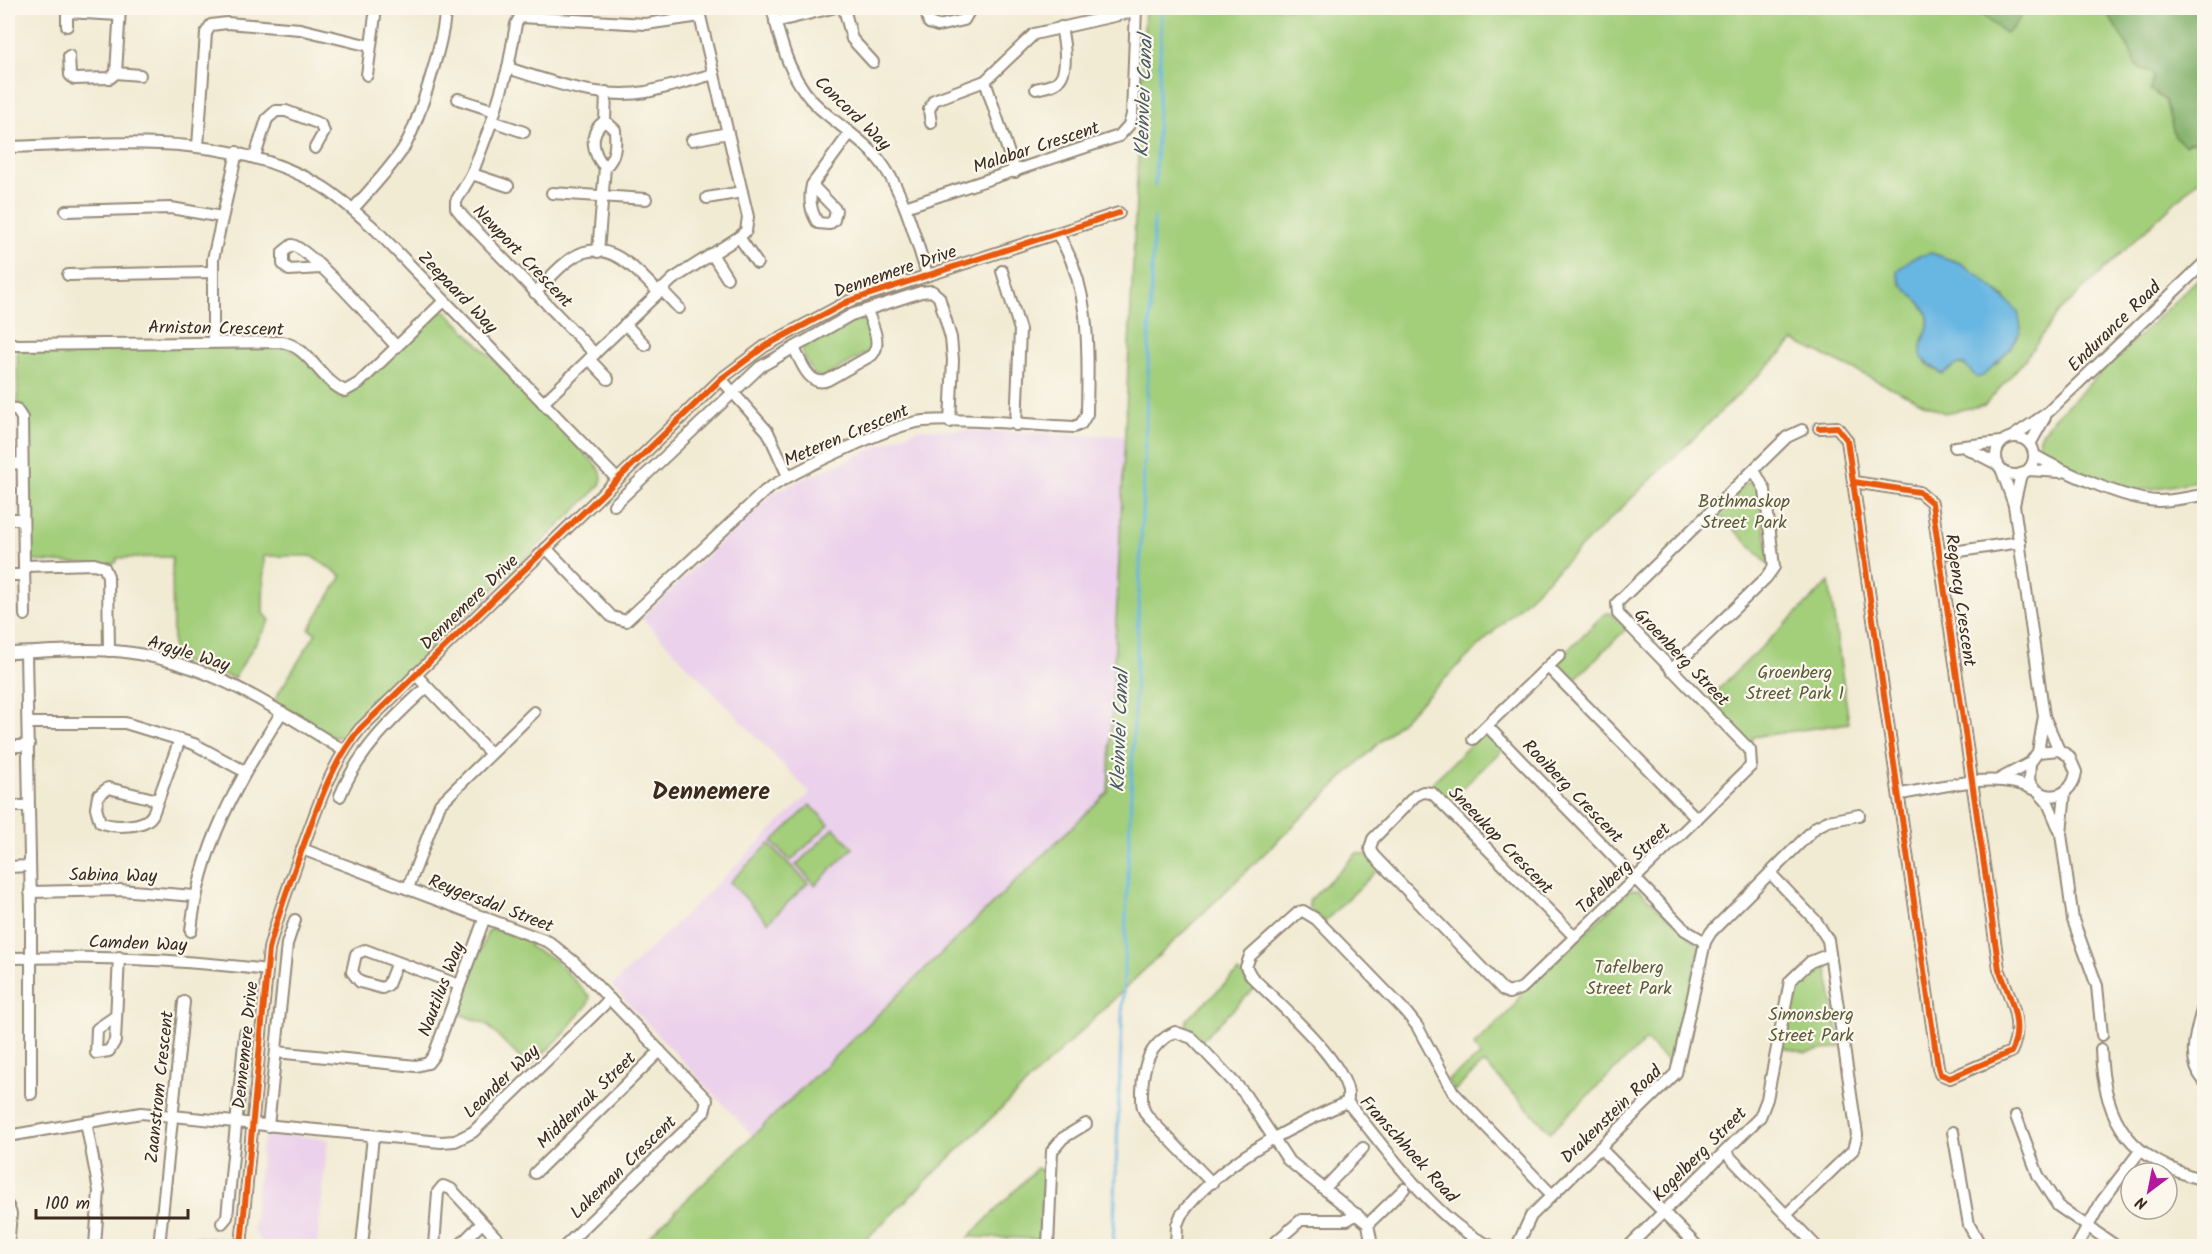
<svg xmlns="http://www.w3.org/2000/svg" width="2212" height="1254" viewBox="0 0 2212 1254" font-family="Kalam,sans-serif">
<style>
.built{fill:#ebd1eb}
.green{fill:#a3ce7a;stroke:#6f7c4c;stroke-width:1.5;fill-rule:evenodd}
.forest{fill:#82b16a;stroke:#5e6e44;stroke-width:1.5}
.water{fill:#67b6e2;stroke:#517080;stroke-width:1.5}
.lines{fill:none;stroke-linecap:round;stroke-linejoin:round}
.stream{stroke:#67b6e2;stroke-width:3}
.street-casing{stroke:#968a79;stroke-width:14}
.street{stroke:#fff;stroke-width:10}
.cycleway-casing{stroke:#fbf7ec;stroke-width:10}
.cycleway{stroke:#e8590c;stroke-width:6}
.labels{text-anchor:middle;stroke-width:4.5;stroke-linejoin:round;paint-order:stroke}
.street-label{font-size:18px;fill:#3b2a1e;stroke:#fbf7ec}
.park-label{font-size:18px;fill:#5a5b3a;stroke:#fbf7ec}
.water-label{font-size:20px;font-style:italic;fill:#4a5b63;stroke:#fbf7ec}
.district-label{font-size:24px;font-weight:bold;fill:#3b2a1e;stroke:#fbf7ec}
</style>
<rect width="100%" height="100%" fill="#fbf7ec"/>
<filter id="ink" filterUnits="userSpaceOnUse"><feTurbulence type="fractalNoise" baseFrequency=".0167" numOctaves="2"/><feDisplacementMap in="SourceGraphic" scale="12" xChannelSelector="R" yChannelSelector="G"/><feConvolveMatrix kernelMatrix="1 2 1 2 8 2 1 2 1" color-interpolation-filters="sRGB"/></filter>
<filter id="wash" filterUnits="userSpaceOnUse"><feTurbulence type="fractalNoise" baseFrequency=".008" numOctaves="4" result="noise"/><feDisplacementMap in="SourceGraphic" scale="24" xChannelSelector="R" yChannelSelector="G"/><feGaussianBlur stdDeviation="1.35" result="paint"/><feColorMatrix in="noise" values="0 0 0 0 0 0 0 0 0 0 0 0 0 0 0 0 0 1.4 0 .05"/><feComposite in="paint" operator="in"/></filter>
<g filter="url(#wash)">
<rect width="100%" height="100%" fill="#f2ebd4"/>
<g class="built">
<polygon points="918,429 1124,436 1108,792 753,1136 612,986 810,793 642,618 772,493"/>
<polygon points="272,1133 328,1139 317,1246 264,1244 253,1231 263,1140"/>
</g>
<g class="green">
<path d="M1145,8H2110L2109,16L2131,52L2135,64L2139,68L2151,72L2154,78L2151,83L2155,94L2165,100L2175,137L2190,142L2202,140L2204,128V175L2058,313L2023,362L1985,405L1944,413L1794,341L859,1246H639L1108,792ZM1931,253L1960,263L2005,297L2019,334L1997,364L1973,373L1970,367L1958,364L1942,374L1926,363L1922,340C1939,313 1918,300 1900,283L1925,255Z"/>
<path d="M2204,273V480C2182,483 2158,490 2135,490C2118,489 2039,461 2039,443C2039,433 2050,423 2056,416Z"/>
<path d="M446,311L595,464C602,472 605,478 598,488L375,704L343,737H330L276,702V697L316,633L309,629L342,576L311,556H264L263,612L270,620L234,678L173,658L172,557L117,558V562L108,565L34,561L28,556L24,407L18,404L17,349L278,344L301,355L339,396L345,398L436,313Z"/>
<polygon points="858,317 865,321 874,343 870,351 823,378 814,375 802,353 804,346"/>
<polygon points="1749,481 1759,486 1770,566 1716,511"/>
<polygon points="1829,582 1849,723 1753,737 1750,744 1707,700"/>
<polygon points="1610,613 1627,628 1571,683 1557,669 1558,660 1604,614"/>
<polygon points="1482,733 1488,733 1504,748 1447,803 1433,788 1433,782"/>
<polygon points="810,805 829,824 791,861 772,842"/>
<polygon points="834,828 853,848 815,885 796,865"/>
<polygon points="769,844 808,883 768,922 730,882"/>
<polygon points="1357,853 1368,855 1380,868 1324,922 1310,909 1309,901"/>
<polygon points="1630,890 1639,890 1699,946 1674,1068 1646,1040 1550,1132 1484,1063 1454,1091 1447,1080 1480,1056 1474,1045 1512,1009 1521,994"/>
<path d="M493,928L528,941L531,948L554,959L590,997C588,1011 572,1017 568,1030L529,1067L486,1024L457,1013L488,931Z"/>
<polygon points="1822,961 1826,963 1841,1047 1806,1053 1781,1047 1794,980 1810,966"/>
<polygon points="1238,972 1256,987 1200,1042 1186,1028 1187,1019"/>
<polygon points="1037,1168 1042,1170 1044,1175 1040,1239 969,1237"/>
<polygon points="164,1234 228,1240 231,1246 163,1246"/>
</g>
<g class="forest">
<polygon points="1973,8 2027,8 2011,30 2005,33"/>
<polygon points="2110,8 2204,8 2204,128 2202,140 2196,143 2190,142 2185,145 2175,137 2165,100 2150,90 2154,77 2151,72 2139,68 2135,64 2131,52 2109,16"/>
</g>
<path class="water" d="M1931,253L1960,263L1981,277L2018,311L2021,328L2019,334L2009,350L1983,376L1977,378L1964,364H1958L1942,374L1922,358C1916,342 1932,333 1928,317C1924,298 1897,290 1897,271L1912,258Z"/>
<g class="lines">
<g class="stream">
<polyline points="1155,185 1162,8"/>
<polyline points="1113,1246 1154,217"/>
</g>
</g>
</g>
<g filter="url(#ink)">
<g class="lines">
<defs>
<g id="street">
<polyline points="67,8 67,26"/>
<path d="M772,8C782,47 791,85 824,112C845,130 870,145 885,168C906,199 915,238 927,274"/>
<polyline points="844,8 852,39 873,62"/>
<polyline points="925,8 929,23 938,26 964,20 971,8"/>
<polyline points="67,12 119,15"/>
<polyline points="775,22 832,8"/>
<polyline points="69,56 70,75 74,79 110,78 116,73 140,75"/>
<path d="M508,68C551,82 600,100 646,92C669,87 692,80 714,74"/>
<polyline points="116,73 120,8"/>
<polyline points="367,75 376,8"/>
<polyline points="985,81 1015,172"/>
<path d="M1036,89C1043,87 1054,86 1059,80C1069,69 1064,41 1061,27"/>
<polyline points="458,99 495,111"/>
<polyline points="492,121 524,132"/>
<polyline points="931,123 929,110 934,100 985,81 1034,34 1136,11"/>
<polyline points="692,140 728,133"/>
<polyline points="198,146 206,33 211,25 227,23 300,29 370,46"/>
<path d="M8,147C112,144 230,130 323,187C342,199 359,215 376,230L617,479"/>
<polyline points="255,156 267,119 276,111 286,111 320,124 324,132 315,148"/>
<path d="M605,167C592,154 588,132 605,121"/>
<polyline points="472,174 508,186"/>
<path d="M812,185L836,210L834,220L829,224L818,223C810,211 809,198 812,185L850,133"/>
<polyline points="552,193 646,199"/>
<polyline points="707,198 742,192"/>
<polyline points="905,207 1119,136 1129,125 1132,115 1136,8"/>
<path d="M353,209C370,190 389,170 403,149C418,125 446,35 445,8"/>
<polyline points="66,211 171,208 222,217"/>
<polyline points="739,237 757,263"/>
<path d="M598,252L605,167C616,158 616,144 615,130L605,121L606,92"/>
<polyline points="712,254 727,278"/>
<path d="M320,268L289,270L283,264V252L292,245C311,249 379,328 396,346"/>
<polyline points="1002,271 1020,330 1016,425"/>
<polyline points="68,275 213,272"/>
<polyline points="661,289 679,308"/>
<path d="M535,293C547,281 558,267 572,258C606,235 637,270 658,292"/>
<polyline points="625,324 645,345"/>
<polyline points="213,341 213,259 237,152"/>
<path d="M8,342L16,345L282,342C311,348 319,380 345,391L359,383L444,301"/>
<path d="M794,348C801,361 809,388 828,380L872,355C883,343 871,323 867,310"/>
<polyline points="595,354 464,218 456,208 456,201 472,174 492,121 508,68 516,24 520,17 646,24 700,16"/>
<polyline points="589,359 608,379"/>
<polyline points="721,379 768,432 788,476"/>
<polyline points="543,403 673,279 739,237 746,231 748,217 698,8"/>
<polyline points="8,408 16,409 22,418 24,566 94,564 104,567 108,576 109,651"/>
<path d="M1819,428L1837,427L1847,440L1938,1067L1940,1074L1950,1078L2011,1052C2025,1025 2009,995 1999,969L1932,503L1919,492L1854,482"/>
<circle cx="2015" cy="456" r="19"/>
<polyline points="2012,437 2046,414 2204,263"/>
<polyline points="2030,444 2045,417"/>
<polyline points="1955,447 2001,442"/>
<polyline points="1966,448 1997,464"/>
<path d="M2034,455C2062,471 2125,500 2158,501C2173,501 2189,497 2204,495"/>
<polyline points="8,464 22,463"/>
<polyline points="2028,470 2061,472"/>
<path d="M2002,471L2014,505L2044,716L2059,750L2069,756L2076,772C2072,799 2042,804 2029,781L2030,763L2038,752L2059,750"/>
<polyline points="614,505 760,367 851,315 921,292 932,291 939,297 951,338 953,360 950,422"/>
<polyline points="2014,505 2021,474"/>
<polyline points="8,519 23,519"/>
<path d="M546,548L612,617L626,621L765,491C792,472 894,423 924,421C971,418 1026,425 1074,427L1081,424L1087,414C1088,352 1092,287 1057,233"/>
<polyline points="1940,554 2020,542"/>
<polyline points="24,566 25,615"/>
<polyline points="8,575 24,575"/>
<path d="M8,653C48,652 91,647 132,653C213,665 275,708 343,750"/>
<polyline points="26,653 31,910 31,1094"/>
<polyline points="1549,668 1697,819"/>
<polyline points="1671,670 1766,578 1774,567 1765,490 1754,470"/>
<polyline points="415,674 490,753"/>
<polyline points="28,723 125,723 194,744 244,771"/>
<polyline points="1487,726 1685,930 1705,942"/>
<polyline points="1473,739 1560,655"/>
<polyline points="8,747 29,745"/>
<polyline points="2038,752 2044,716"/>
<polyline points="2000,779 2030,763"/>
<polyline points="2065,792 2061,834 2073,920 2097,986 2102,1035"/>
<path d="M1900,794C1941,788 1994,770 2033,789"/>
<polyline points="2041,795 2048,803 2060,831"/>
<path d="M340,796C359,750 391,720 427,687"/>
<path d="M158,800L108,788L98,796L96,808L100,822C113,828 146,828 153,814L180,739"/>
<polyline points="8,806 28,806"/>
<polyline points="302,849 549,942 575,963 707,1100 704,1112 565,1246"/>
<polyline points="8,867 29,866"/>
<polyline points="1770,873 1816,921 1828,940 1857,1135 1853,1150 1786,1215"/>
<polyline points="408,888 440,804 534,712"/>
<polyline points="30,892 120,890 194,896"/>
<path d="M191,931C199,848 238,781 282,712"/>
<polyline points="1575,937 1432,793 1423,792 1415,796 1373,839 1370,848 1373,855 1503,990 1509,993 1522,988 1549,962 1751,766 1750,750 1623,619 1618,614 1617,603 1787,437 1802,430"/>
<path d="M8,958C95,956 181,959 267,970"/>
<polyline points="397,962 388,985 382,988 360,982 352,972 356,954 365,950 459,985"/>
<path d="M2204,1003C2197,1029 2185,1059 2204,1081"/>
<polyline points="116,1016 97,1029 96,1053 109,1051 115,1041 119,957"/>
<path d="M2101,1049C2103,1123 2132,1161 2204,1180"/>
<polyline points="276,1052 416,1066 428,1063 434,1055 485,917"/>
<path d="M1347,1102C1359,1072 1272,998 1251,976L1246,967L1250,956L1299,912L1303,911L1316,919L1405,1011L1417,1026L1453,1092L1552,1195"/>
<path d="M1347,1102C1384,1145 1439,1227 1492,1246"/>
<polyline points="2016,1116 2038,1175 2058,1206 2116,1246"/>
<polyline points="86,1122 99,1191 95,1246"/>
<polyline points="268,1126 287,944 295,920"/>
<polyline points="1953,1132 1969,1225 1981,1246"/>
<polyline points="8,1136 141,1113 441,1142 455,1141 473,1132 610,999"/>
<polyline points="1600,1148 1697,1246"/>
<polyline points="1725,1152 1816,1246"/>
<polyline points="535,1173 660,1051"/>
<path d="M1212,1183L1149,1118C1141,1109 1142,1102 1142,1091C1143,1065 1149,1044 1175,1032L1192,1038L1244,1093L1288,1160L1368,1224L1372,1246"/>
<polyline points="1324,1189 1363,1148"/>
<polyline points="8,1206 11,1214 8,1246"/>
<polyline points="222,1223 227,1217 245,1033"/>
<polyline points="1368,1224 1404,1189"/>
<polyline points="159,1246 184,1002"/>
<path d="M241,1246L269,949C278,913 291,879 304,844C319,803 332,763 360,729L721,379L765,346L849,301L1119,213"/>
<polyline points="362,1246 373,1136"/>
<polyline points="434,1246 438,1192 443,1186 451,1189 504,1246"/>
<polyline points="459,1246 482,1223"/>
<polyline points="952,1246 977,1246"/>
<polyline points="1048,1246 1052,1151 1063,1138 1086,1124"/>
<path d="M1176,1246L1177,1225L1181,1215C1221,1161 1287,1129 1347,1102"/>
<polyline points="1271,1246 1301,1220 1347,1220 1357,1214"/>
<polyline points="1517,1246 1531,1216 1676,1073 1705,942 1711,932 1816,827 1828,821 1859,815"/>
<polyline points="1629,1246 1760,1117 1767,1099 1790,981 1810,962 1830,954"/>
<polyline points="2077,1246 2102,1201 2140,1151"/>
</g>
</defs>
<use href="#street" class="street-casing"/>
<use href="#street" class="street"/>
<defs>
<g id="cycleway">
<path d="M1819,428L1837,427L1847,440L1938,1067L1940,1074L1950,1078L2011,1052C2025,1025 2009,995 1999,969L1932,503L1919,492L1854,482"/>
<path d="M241,1246L269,949C278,913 291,879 304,844C319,803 332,763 360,729L721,379L765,346L849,301L1119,213"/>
</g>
</defs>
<use href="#cycleway" class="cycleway-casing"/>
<use href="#cycleway" class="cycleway"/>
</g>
</g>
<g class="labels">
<g class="street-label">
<text transform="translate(853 113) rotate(44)" y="6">Concord Way</text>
<text transform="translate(1036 147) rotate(-18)" y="6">Malabar Crescent</text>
<text transform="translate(523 256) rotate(46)" y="6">Newport Crescent</text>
<text transform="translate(895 271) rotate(-19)" y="6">Dennemere Drive</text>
<text transform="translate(458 292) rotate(46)" y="6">Zeepaard Way</text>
<text transform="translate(2114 326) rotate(-44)" y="6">Endurance Road</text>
<text transform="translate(216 328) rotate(1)" y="6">Arniston Crescent</text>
<text transform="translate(846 435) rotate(-23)" y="6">Meteren Crescent</text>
<text transform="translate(1961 600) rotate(82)" y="6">Regency Crescent</text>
<text transform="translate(469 602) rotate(-44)" y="6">Dennemere Drive</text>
<text transform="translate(189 653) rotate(17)" y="6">Argyle Way</text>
<text transform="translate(1682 657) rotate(46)" y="6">Groenberg Street</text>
<text transform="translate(1573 791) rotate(46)" y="6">Rooiberg Crescent</text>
<text transform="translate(1501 840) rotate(46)" y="6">Sneeukop Crescent</text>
<text transform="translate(1623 868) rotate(-44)" y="6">Tafelberg Street</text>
<text transform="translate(113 875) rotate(1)" y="6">Sabina Way</text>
<text transform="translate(491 903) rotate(21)" y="6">Reygersdal Street</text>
<text transform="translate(138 943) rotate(2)" y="6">Camden Way</text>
<text transform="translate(441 989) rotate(-69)" y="6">Nautilus Way</text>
<text transform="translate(245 1045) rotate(-84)" y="6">Dennemere Drive</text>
<text transform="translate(501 1081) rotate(-44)" y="6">Leander Way</text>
<text transform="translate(159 1087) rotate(-84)" y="6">Zaanstrom Crescent</text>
<text transform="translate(586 1100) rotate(-44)" y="6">Middenrak Street</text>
<text transform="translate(1611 1114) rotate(-44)" y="6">Drakenstein Road</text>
<text transform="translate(1409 1149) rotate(48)" y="6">Franschhoek Road</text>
<text transform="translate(1699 1154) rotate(-45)" y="6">Kogelberg Street</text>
<text transform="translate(623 1167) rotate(-44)" y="6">Lakeman Crescent</text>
</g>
<g class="park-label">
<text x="1744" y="507">Bothmaskop<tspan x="1744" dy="21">Street Park</tspan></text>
<text x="1795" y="678">Groenberg<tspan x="1795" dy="21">Street Park 1</tspan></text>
<text x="1629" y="973">Tafelberg<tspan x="1629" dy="21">Street Park</tspan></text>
<text x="1811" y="1020">Simonsberg<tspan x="1811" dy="21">Street Park</tspan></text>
</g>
<g class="water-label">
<text transform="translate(1143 96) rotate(-88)" y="7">Kleinvlei Canal</text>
<text transform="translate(1119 731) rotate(-88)" y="7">Kleinvlei Canal</text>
</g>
<g class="district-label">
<text x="711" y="799">Dennemere</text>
</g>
</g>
<rect width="2212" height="1254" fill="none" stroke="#fbf7ec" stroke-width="30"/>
<g transform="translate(2149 1191) rotate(212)"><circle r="28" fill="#fbf7ec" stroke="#aea59a" stroke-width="1.5"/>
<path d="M0-4.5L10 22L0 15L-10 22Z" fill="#b5179e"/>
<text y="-9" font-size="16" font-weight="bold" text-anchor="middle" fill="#3b2a1e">N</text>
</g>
<path d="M36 1209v9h152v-9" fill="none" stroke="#3b2a1e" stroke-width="3"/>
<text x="45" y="1209" font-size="18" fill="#3b2a1e" stroke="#fbf7ec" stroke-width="4.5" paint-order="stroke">100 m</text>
</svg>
